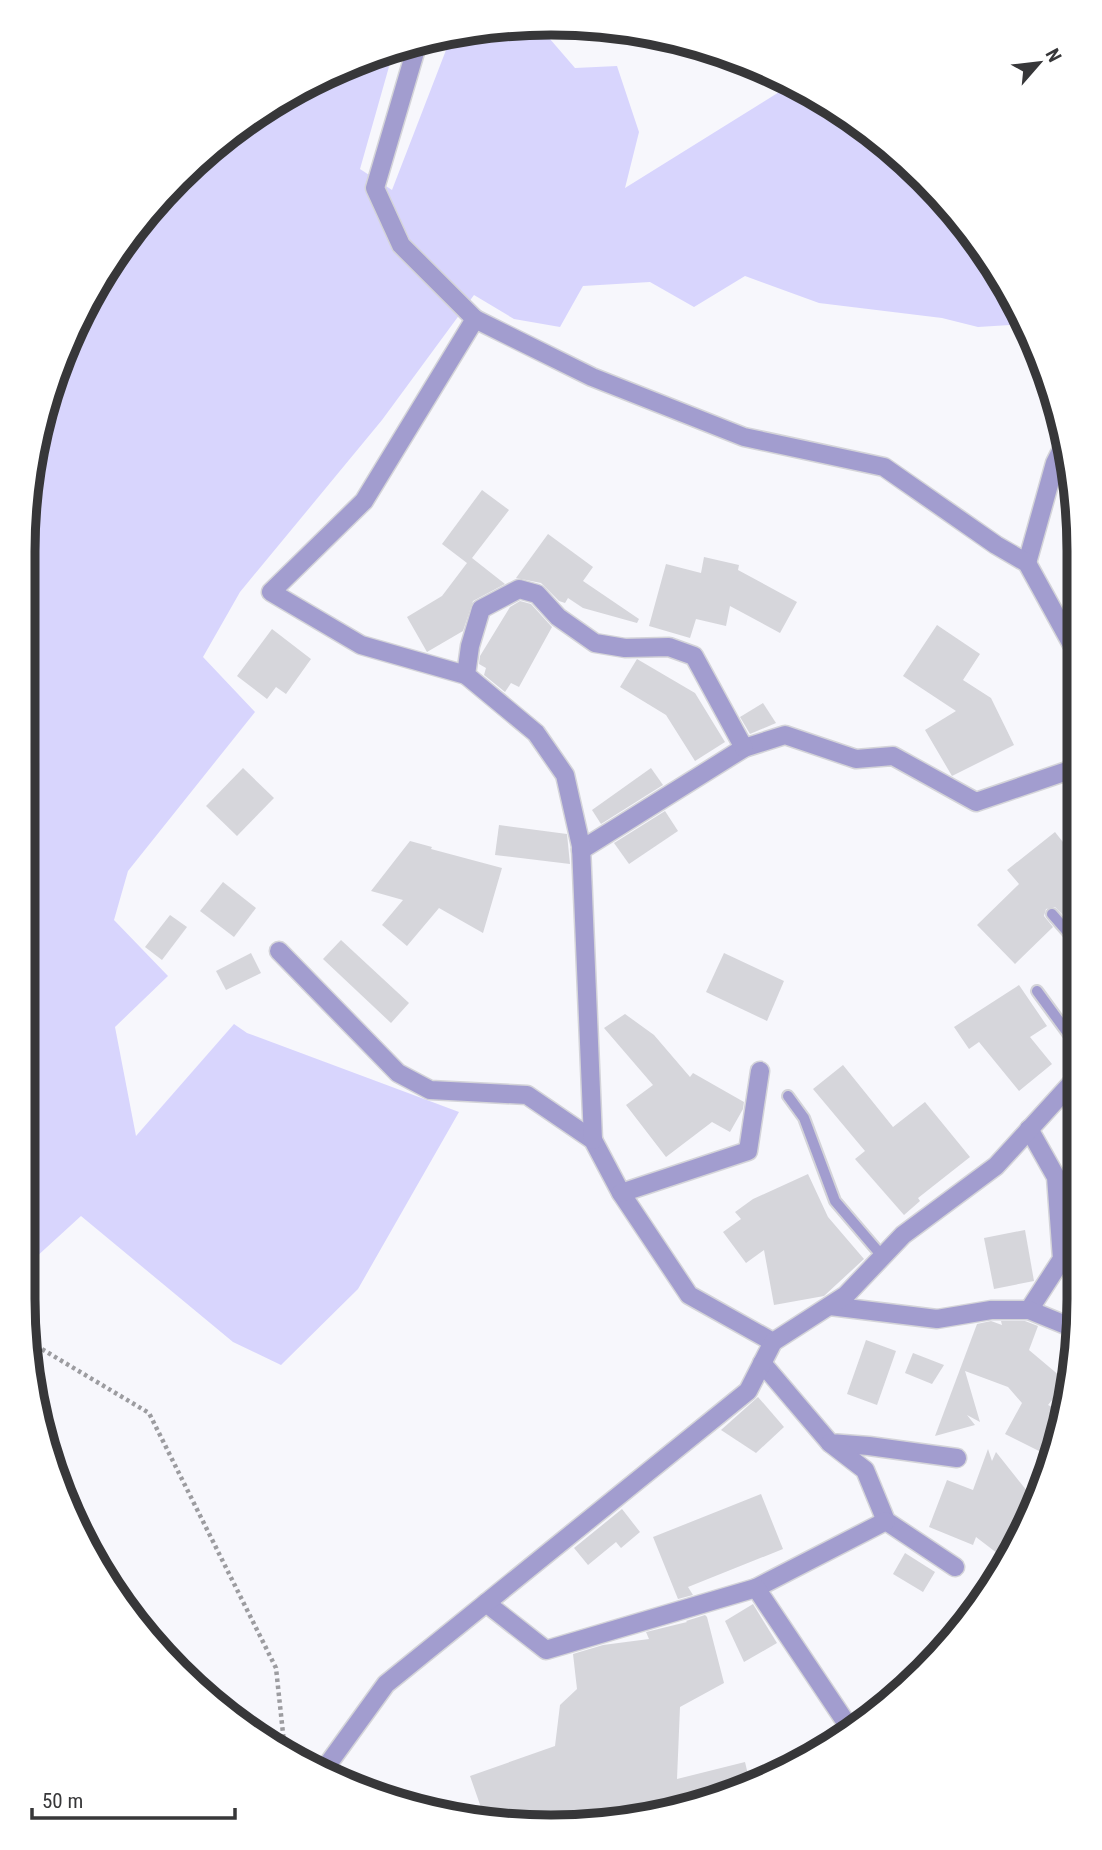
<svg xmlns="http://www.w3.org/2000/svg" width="1102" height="1850" viewBox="0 0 1102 1850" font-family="'Roboto Condensed',sans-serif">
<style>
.green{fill:#d8d5fd}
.building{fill:#d6d6db}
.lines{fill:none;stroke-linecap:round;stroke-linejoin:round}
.lane-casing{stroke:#d4d4d9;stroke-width:14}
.street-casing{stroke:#d4d4d9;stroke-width:21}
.path{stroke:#9c9ca0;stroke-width:4.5;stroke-dasharray:3.5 3.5;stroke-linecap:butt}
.lane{stroke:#a29dcf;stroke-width:10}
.street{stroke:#a29dcf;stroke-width:18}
.rim{fill:none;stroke:#373739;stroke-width:9}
</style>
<rect width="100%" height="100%" fill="#f7f7fc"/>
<polygon class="green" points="537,24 575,68 617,66 639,132 625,188 792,84 845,112 925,178 1008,287 1025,324 978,327 942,318 819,303 745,276 694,307 650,282 583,286 560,327 514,319 474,295 382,420 240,592 203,657 255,712 128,871 114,920 168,976 115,1027 136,1136 234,1024 247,1033 459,1112 358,1289 281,1365 233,1342 81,1216 23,1269 24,516 51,381 112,257 178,177 258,112 349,63 394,49 360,169 392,190 453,32"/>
<g class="building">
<polygon points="482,490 509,510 472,558 505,584 473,601 463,631 427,652 407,617 442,596 467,563 442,544"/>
<polygon points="548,534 593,567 583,581 639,619 637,623 583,608 568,598 565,603 559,601 541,583 516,578"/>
<polygon points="704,557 739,565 738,570 797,602 780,633 730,606 726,626 696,619 690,638 649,626 666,564 701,573"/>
<polygon points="520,601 531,604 552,627 519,687 511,683 505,692 484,675 486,668 479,664 480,656 510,607"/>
<polygon points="937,625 980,654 963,680 991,698 1014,745 952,776 925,730 956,711 903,676"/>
<polygon points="272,629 311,659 286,694 276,687 267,699 237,676"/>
<polygon points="637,659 695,693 725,742 695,761 666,715 620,687"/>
<polygon points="763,703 776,723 750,734 740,717"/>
<polygon points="243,768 274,798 237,836 206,806"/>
<polygon points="651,768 663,785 601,824 592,810"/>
<polygon points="665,811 678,831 629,864 614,843"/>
<polygon points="499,825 567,834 570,864 495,855"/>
<polygon points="1055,832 1078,861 1078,902 1064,916 1055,907 1046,909 1044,916 1053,927 1015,964 977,925 1019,884 1007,870"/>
<polygon points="410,841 432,847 431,849 502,868 483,933 439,908 407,946 382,925 403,900 371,891"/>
<polygon points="223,882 256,908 234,937 200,911"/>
<polygon points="170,915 187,927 162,960 145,947"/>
<polygon points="341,940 409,1003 391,1023 323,959"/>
<polygon points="251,953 261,973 226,990 216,971"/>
<polygon points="724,953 784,981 767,1021 706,992"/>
<polygon points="1019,985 1047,1026 1030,1037 1052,1064 1019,1091 979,1042 969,1049 954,1027"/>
<polygon points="625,1014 654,1035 690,1077 693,1073 744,1102 743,1109 730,1132 712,1122 666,1157 626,1105 653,1085 604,1028"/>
<polygon points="843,1065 893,1127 925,1102 970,1157 918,1198 920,1201 904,1215 855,1159 865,1151 813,1089"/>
<polygon points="808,1174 828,1217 864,1259 824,1296 774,1305 764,1250 746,1263 723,1232 741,1219 735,1212 753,1199"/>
<polygon points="1025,1230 1034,1281 994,1289 984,1238"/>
<polygon points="991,1321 1002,1325 1001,1321 1025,1321 1038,1326 1029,1350 1067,1382 1048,1405 1062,1412 1053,1458 1005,1434 1022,1403 1008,1387 965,1371 980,1422 967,1415 975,1425 935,1436 977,1324"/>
<polygon points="866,1340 896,1351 877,1405 847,1394"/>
<polygon points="913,1353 944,1365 932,1384 905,1373"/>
<polygon points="758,1397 784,1427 756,1453 721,1430"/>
<polygon points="988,1449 992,1461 996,1452 1035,1501 1006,1560 976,1537 973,1545 929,1527 947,1480 973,1490"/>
<polygon points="761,1494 783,1549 688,1587 693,1595 678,1599 653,1537"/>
<polygon points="622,1509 640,1532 621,1548 616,1542 588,1565 574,1548"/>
<polygon points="905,1553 935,1572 923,1592 893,1574"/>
<polygon points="753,1604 777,1643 744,1662 725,1621"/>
<polygon points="705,1615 707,1617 724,1683 680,1707 677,1779 745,1762 750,1783 720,1799 551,1827 484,1816 470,1776 555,1746 560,1705 577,1689 573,1654 603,1645 649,1639 646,1632 687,1622 686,1621"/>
</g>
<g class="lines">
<defs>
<g id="lane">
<polyline points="1052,914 1078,944"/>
<polyline points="1037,991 1078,1047"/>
<polyline points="788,1096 804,1118 835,1201 882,1256"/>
</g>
<g id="street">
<polyline points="418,42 375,188 401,245 475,319"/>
<polyline points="1027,563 1055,463 1064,445"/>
<polyline points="466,675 361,645 271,592 364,501 475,319 592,377 744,437 884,467 996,545 1027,563 1071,643 1078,651"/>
<polyline points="581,850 744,748 785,735 856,759 893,756 976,802 1067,771 1078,764"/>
<polyline points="279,951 398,1073 430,1090 527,1095 593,1140 621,1193 689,1295 773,1342"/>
<polyline points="1029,1129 1056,1177 1062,1259 1029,1310"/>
<polyline points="593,1140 581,846 565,775 536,733 466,675 470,646 481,609 519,589 537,594 558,617 595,643 625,648 669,647 694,656 744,748"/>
<polyline points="621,1193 748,1151 760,1071"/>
<polyline points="830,1306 937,1319 991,1310 1029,1310 1078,1330"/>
<polyline points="762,1363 830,1443 869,1446 957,1458"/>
<polyline points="830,1443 865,1470 886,1521 955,1567"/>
<polyline points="756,1588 886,1521"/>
<polyline points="486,1603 546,1650 756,1588 851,1730"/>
<polyline points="323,1771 386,1684 748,1391 773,1342 846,1295 903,1235 996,1166 1078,1076"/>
</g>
</defs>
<use href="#lane" class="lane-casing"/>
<use href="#street" class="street-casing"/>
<polyline class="path" points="30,1342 149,1413 276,1668 285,1752"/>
<use href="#lane" class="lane"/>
<use href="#street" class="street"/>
</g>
<path d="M0 0H1102V1850H0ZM551 35H551A516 516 0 0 1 1067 551V1299A516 516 0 0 1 551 1815H551A516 516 0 0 1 35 1299V551A516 516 0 0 1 551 35Z" fill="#fff" fill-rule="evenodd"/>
<path class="rim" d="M551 35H551A516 516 0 0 1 1067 551V1299A516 516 0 0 1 551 1815H551A516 516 0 0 1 35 1299V551A516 516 0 0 1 551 35Z"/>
<g transform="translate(1039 63) rotate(62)" stroke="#ffffff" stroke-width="5" paint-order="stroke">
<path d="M0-5L12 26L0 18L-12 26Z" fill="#373739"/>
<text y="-10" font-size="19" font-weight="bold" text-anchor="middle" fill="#373739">N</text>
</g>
<path d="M32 1808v10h203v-10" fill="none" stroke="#373739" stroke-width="3.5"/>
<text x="42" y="1808" font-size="21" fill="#373739" stroke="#ffffff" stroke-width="5" paint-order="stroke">50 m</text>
</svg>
